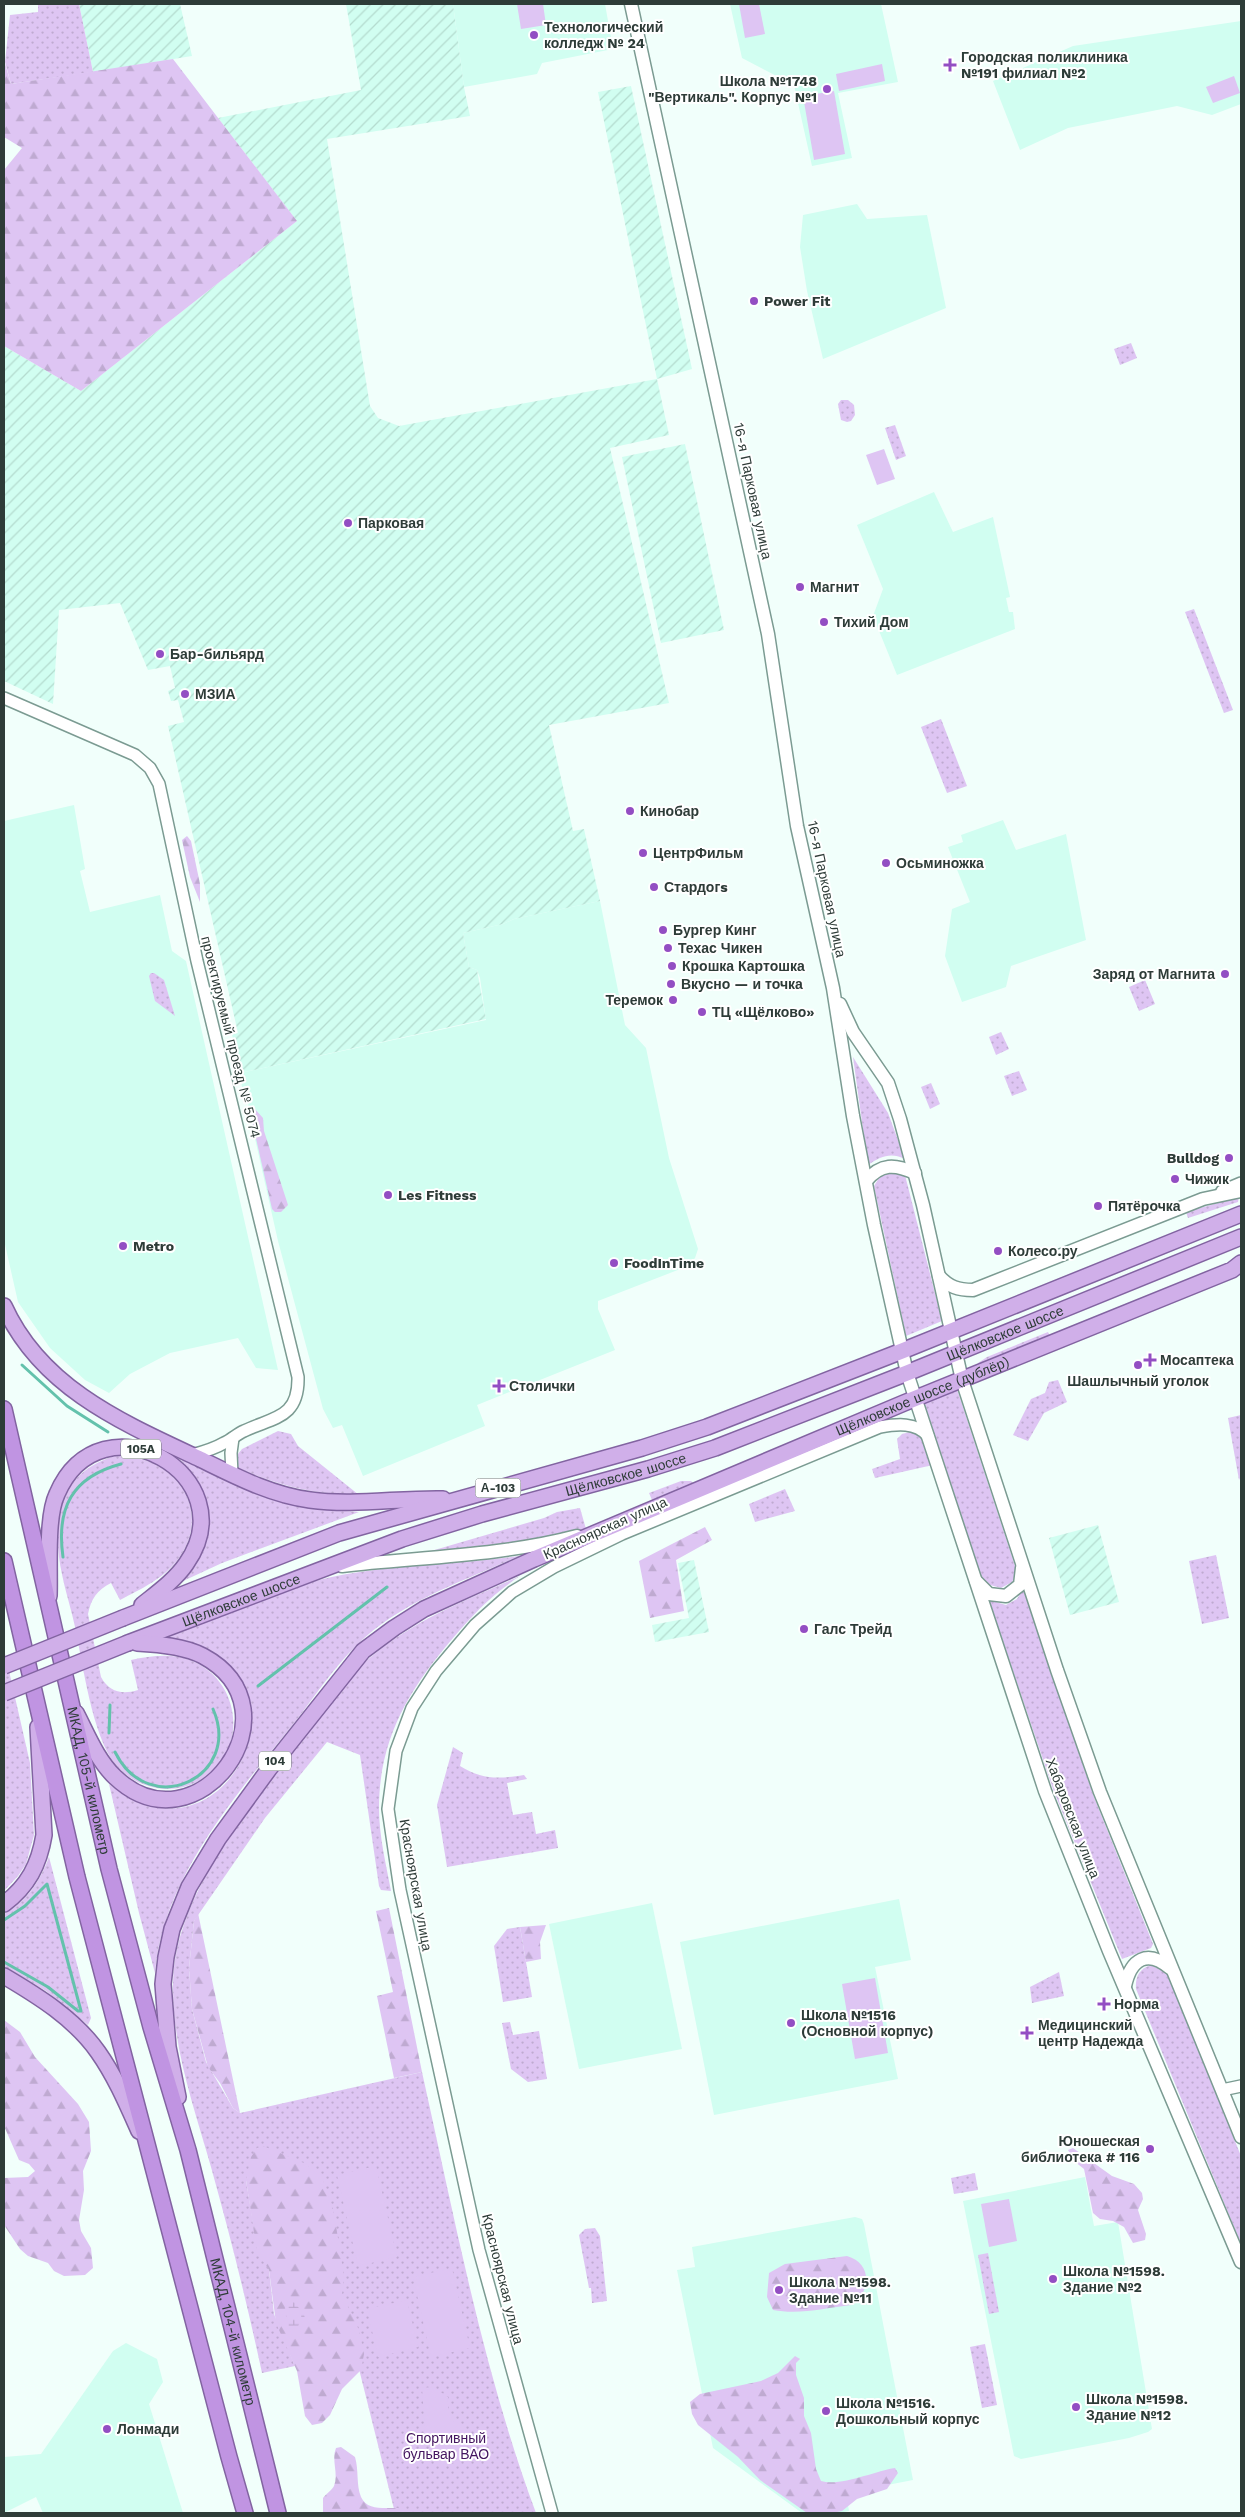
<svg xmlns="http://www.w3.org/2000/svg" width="1245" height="2517" viewBox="0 0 1245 2517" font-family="'Work Sans',sans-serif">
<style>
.built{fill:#d1fef1}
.industrial{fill:url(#industrial-furrows)}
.grass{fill:url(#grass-dots)}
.forest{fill:url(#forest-firs)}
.wetland{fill:url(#wetland-marsh)}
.pitch{fill:#dec5f3}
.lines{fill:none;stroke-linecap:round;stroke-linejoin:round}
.stream{stroke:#63c2ac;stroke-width:3}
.tertiary-casing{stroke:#7b9b92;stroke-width:14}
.secondary-casing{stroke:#7b9b92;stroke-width:15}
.primary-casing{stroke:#8264a1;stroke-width:18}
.trunk-casing{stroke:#8264a1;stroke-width:18}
.tertiary{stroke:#fff;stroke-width:11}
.secondary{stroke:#fff;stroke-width:12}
.primary{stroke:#d0afe9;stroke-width:15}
.trunk{stroke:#c094e2;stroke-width:15}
.primary-bridge-casing{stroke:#8264a1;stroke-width:18;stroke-linecap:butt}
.primary-bridge{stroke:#d0afe9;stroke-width:15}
.poi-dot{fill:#934ec3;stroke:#fff;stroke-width:2}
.labels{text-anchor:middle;stroke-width:4;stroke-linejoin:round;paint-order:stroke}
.shield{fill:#fff;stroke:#6d7674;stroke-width:1}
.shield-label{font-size:12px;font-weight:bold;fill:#2e3c38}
.poi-label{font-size:14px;font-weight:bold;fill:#2e3c38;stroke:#fff;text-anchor:start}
.street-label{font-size:14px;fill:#2e3c38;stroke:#fff}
.park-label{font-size:14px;fill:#43155f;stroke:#fff}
</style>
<defs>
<pattern id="industrial-furrows" width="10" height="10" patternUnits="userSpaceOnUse" patternTransform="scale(1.25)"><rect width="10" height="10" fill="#d1fef1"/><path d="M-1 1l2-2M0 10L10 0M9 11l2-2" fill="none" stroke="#b4dbcf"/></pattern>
<pattern id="grass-dots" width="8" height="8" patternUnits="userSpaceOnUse" patternTransform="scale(1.25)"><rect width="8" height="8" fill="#dec5f3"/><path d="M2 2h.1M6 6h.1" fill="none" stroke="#bfaad1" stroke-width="1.8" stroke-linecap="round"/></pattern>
<pattern id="forest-firs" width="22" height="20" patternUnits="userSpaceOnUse" patternTransform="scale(1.25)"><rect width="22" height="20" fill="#dec5f3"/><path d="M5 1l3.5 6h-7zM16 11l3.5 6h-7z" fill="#bfaad1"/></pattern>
<pattern id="wetland-marsh" width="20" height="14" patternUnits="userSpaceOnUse" patternTransform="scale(1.25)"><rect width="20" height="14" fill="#dec5f3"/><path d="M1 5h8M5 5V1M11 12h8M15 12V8" fill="none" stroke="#bfaad1"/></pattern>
</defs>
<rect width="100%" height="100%" fill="#f1fffb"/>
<g class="built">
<polygon points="453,4 605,4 613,49 542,63 537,74 464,87"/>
<polygon points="730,4 881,4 898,82 838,93 852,158 812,166 794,85 742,58"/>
<polygon points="1241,21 1241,104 1212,115 1177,106 1068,128 1020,150 993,81 1073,46"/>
<polygon points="857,204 867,219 927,215 946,308 823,359 807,291 800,247 803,215"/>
<polygon points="934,492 953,532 993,517 1010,597 1006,598 1009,612 1013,612 1015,629 897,675 873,616 883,589 857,525"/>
<polygon points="74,805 85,869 80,871 90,912 160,895 172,951 186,961 278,1370 256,1368 238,1338 170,1353 130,1374 109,1393 85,1380 50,1348 18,1302 4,1240 4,821"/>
<polygon points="1003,820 1016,850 1066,834 1086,940 1011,966 1006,987 962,1002 945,956 952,909 970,902 948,847 963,842 961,835"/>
<polygon points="600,901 625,1025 646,1048 669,1158 698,1249 695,1258 688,1266 598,1301 598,1309 615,1350 477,1405 485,1426 363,1476 342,1425 333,1428 323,1409 278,1241 249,1112 247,1086 242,1087 240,1073 486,1020 480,978 477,970 469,967 463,933 503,924 514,919"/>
<polygon points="899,1899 911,1960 875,1967 898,2079 714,2115 680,1942"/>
<polygon points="652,1903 682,2049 579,2069 549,1924"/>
<polygon points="1085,2177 1094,2226 1118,2222 1152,2429 1148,2432 1129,2438 1021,2459 1014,2456 963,2201"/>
<polygon points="855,2217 862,2219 864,2224 913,2480 846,2493 849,2511 838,2513 802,2513 713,2448 677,2270 695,2267 692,2247"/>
<polygon points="126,2343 157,2359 163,2382 149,2404 183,2513 43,2513 36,2497 4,2513 4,2457 41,2454 113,2351"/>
</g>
<g class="industrial">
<polygon points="79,4 180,4 192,56 93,72"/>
<polygon points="346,4 453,4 464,87 470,116 327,139 370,406 378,418 399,426 657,379 598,92 631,86 692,369 657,379 669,435 610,448 669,703 549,725 573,831 584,829 600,901 514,919 503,924 463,933 469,967 477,970 486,1019 240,1073 232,1034 238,1033 168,726 184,722 178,700 171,701 168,691 175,688 170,666 148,670 120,603 59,610 53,704 4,681 4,346 81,391 297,221 218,118 361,90"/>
<polygon points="685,444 724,630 661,643 622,457"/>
<polygon points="1098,1525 1119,1602 1070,1615 1049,1538"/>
<polygon points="694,1560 709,1632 655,1642 652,1625 689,1618 678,1563"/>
</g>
<g class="grass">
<polygon points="38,4 79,4 93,72 11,84 5,62 10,15 38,12"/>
<polygon points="1131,343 1137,358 1120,365 1114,349"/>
<polygon points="841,400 848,400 854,405 855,415 851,421 847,422 841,420 838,404"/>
<polygon points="895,425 906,456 896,460 885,428"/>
<polygon points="1194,609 1233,710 1224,713 1185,612"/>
<polygon points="941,719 967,786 947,793 921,727"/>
<polygon points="151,973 154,973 164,980 175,1016 155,1001 149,976"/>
<polygon points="1145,980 1155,1004 1139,1011 1129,987"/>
<polygon points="1001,1032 1009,1049 996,1055 989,1037"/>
<path d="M853,1057L888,1113L905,1159C891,1152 881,1156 868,1165Z"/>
<polygon points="1019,1071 1027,1090 1012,1096 1004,1076"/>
<polygon points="931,1083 940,1104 930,1109 921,1087"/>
<polygon points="887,1173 905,1175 942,1321 906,1336 874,1186 879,1178"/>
<polygon points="1239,1197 1238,1202 1188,1218 1186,1212"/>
<polygon points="1048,1332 1051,1338 977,1369 978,1363 987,1357"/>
<polygon points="1058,1380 1067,1402 1044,1413 1028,1441 1013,1435 1031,1399 1045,1393 1049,1382"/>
<polygon points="957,1389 1017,1572 1012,1582 1001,1588 983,1583 923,1403"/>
<polygon points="1241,1415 1241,1476 1239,1480 1228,1418"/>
<path d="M278,1431L291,1434L298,1446L359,1495C311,1494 279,1486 236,1467L237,1455L242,1449Z"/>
<path d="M910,1432C927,1436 929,1449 933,1465L875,1478L872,1469L900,1459L897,1439L902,1434Z"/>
<path d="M115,1456C173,1454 214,1508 179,1558C165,1578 141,1589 120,1600L111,1583C97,1590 91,1599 88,1614L101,1677C109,1692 122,1695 138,1690L131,1660C150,1656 172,1653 190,1660C244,1681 249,1756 197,1782C169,1796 135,1788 115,1764C92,1735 83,1664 75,1627C70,1604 62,1581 59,1557C57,1539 57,1515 65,1497C74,1475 92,1463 115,1456Z"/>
<path d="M179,1458L267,1498L307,1508L359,1512L222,1563L181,1582C217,1542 217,1497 179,1458Z"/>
<polygon points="681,1481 691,1481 694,1484 652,1500 649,1493"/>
<polygon points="785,1489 795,1511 755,1522 749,1504"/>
<polygon points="580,1508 586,1529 559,1537 432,1553 431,1551 544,1518 557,1512"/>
<polygon points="1216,1555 1229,1618 1202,1624 1189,1561"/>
<path d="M519,1556C464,1581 400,1602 357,1645C334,1667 315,1696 295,1722C237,1794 163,1877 155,1973L139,1913L109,1784C230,1882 331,1655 163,1638C216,1618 269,1593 323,1579C385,1564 456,1565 519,1556Z"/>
<path d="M520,1576C494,1593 473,1614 453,1638C409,1689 379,1739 379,1808C379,1836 386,1864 391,1891L381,1890L379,1886L360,1755L327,1742L265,1818L194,1921L189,1968L192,2009L206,2062L233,2108L240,2113L422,2072C455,2220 483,2371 536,2513H395L353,2345L246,2180L256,2241L269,2270L274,2314L295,2366L262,2373C247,2303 230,2235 211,2167C194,2107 172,2047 173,1984C174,1891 259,1796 314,1726C331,1704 351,1673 372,1656C416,1619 468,1599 520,1576Z"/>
<polygon points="1023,1589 1094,1797 1153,1944 1151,1948 1122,1959 1053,1789 989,1600 1006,1605 1017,1599"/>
<polygon points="4,1649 30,1763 34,1835 26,1864 18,1876 4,1891"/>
<path d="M453,1747L463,1753L460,1766C483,1780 498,1779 524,1775L527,1779L507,1783L513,1815L532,1812L536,1834L555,1830L558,1848L447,1867L437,1805Z"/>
<path d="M49,1857L91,2018L88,2025L46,1991L4,1966V1914C27,1901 40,1881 49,1857Z"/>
<polygon points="520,1927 532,1997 503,2002 494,1946 507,1929"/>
<path d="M1151,1965L1167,1973L1241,2156V2244L1136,1989C1135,1977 1139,1969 1151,1965Z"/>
<polygon points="1059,1972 1064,1996 1032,2003 1030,1987"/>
<polygon points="510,2022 513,2035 539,2031 547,2079 528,2082 511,2069 502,2023"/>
<polygon points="975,2173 978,2190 954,2194 951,2178"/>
<polygon points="595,2228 600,2236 607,2301 592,2303 591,2288 589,2288 579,2235 585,2229"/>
<polygon points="988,2253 999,2312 989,2314 978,2255"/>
<polygon points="985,2344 997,2405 982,2408 970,2347"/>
</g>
<g class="forest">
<polygon points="173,59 297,221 81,391 4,346 4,170 22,148 4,137 4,60 11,84"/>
<polygon points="187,836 191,841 200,884 200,902 190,877 182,840"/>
<polygon points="254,1108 263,1118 264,1131 288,1205 281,1212 275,1212 272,1209 252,1121"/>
<polygon points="705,1527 712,1540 676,1560 684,1611 650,1618 639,1561"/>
<polygon points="389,1908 422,2072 394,2078 377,1996 393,1992 376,1911"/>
<polygon points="198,1913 240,2113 233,2108 220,2083 208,2067 192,2009 189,1968 194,1921"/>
<polygon points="546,1925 540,1942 541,1959 526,1962 520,1927"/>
<polygon points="4,2020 20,2032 35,2057 78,2104 89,2122 91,2151 83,2171 84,2190 79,2220 81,2231 91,2248 93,2268 85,2275 64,2276 54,2271 48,2263 28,2256 20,2249 4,2225 4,2178 28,2177 35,2171 29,2164 19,2160 4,2126"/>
<polygon points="263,2146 304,2163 322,2177 333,2209 337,2232 344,2277 342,2294 359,2330 364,2354 361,2370 342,2389 330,2415 322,2423 312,2425 305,2416 297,2371 276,2323 269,2270 257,2252 246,2180 251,2157 257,2148"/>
<polygon points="1073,2148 1112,2176 1134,2184 1142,2193 1143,2199 1138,2210 1146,2234 1145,2240 1133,2243 1124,2227 1113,2221 1100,2219 1093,2213 1084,2169 1074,2161 1068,2150"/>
<path d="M847,2256C872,2263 872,2292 851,2305C826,2308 799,2315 773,2310L767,2297L769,2273L785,2264Z"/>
<path d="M795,2356L800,2359L796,2363V2375L804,2398V2416L811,2433L816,2469L821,2481C840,2487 875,2471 895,2468L898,2473L887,2489L857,2499L842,2511L833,2513H807L760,2480L738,2457L698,2425L692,2414L690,2402L700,2394L761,2381L778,2373Z"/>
<path d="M341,2447L355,2457C359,2470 356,2485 361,2497C370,2517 401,2501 415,2513H323V2498C326,2494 332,2490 334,2486C339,2474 331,2460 336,2448Z"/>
</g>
<polygon class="wetland" points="294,2302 304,2314 305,2319 294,2330 287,2327 285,2306"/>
<g class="pitch">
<polygon points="517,4 543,4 546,25 521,29"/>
<polygon points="739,4 759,4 765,34 745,38"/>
<polygon points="882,64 885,81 839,91 836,74"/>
<polygon points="1234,76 1240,93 1213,103 1206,87"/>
<polygon points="834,91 845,154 814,160 803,96"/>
<polygon points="884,449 895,479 877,485 866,455"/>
<polygon points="875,1978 888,2053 855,2059 842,1984"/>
<polygon points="376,2166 397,2257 358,2266 337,2175"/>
<polygon points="1009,2199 1017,2241 989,2247 981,2204"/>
<polygon points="452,2268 470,2348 431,2357 413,2277"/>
<polygon points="407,2300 418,2347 378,2357 367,2309"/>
<path d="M433,2387L448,2397C447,2417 452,2420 466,2432L467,2457L441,2468L425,2430L422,2388Z"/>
</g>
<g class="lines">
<g class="stream">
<polyline points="22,1365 67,1406 108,1432"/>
<path d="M63,1557C56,1508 72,1477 121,1464"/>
<polyline points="258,1686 387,1587"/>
<polyline points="109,1733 110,1705"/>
<path d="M115,1752C149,1821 243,1777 213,1709"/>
<polyline points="4,1920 25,1906 47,1884 81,2011 78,2011 48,1987 4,1962"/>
</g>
<defs>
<g id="tertiary">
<path d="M4,698L135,755L150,768L159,784L197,961L298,1377C299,1419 273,1417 244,1431C237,1434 231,1440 224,1443C214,1449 203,1452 192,1455"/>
<polyline points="1222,1191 1241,1183"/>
<polyline points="232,1474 231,1453 233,1438"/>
<polyline points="1222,2090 1241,2086"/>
<path d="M552,2513L479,2250L400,1890L388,1809L396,1751L412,1708L436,1671L475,1625L512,1592L554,1567L622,1534L880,1427C897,1424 916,1422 928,1436"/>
</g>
<g id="secondary">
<polyline points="631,4 768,634 797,826 833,988 853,1116 874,1225 907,1373 1045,1791 1109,1951 1241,2262"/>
<polyline points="840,1004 853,1032 888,1083 900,1119 923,1205 962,1380 1057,1670 1100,1792 1241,2137"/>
<path d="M866,1181C881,1163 895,1164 915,1173"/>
<path d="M939,1276C949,1287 958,1290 973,1290L1203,1199L1241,1191"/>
<path d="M342,1566C420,1557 501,1556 577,1536"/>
<polyline points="976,1581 989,1594 1006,1596 1020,1585 1022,1568"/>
<path d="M1125,1986C1131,1959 1147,1949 1170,1968"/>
</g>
<g id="primary">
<path d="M4,1306C41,1388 123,1423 200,1459C235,1476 271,1495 310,1500C354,1506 398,1498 443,1499"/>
<path d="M49,1596C50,1569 46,1517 57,1494C101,1392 248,1476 186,1564C175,1580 157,1593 142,1605"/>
<polyline points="123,1618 339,1533 642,1448 707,1427 902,1351 1241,1214"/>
<path id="s1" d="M128,1643L402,1539L482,1514L648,1469L715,1448L907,1373L1241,1237"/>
<path d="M76,1713C87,1734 97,1760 115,1777C197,1855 303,1710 203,1656C184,1646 158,1644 137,1643"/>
<path d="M4,1904C28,1886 39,1865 44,1835L38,1727"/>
<path d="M4,1976C38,1996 75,2019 98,2052C115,2076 127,2104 139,2131"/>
<path id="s2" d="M178,2097L168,2047L163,1984L166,1957L172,1929L189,1887L218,1839L269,1769L363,1651L394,1628L424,1609L534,1559L904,1403L1232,1270L1241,1263"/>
</g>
<g id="trunk">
<path id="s3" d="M4,1409L109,1869L151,2027L188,2150L278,2513"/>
<polyline points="4,1561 77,1877 229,2457 245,2513"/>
</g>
</defs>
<use href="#tertiary" class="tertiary-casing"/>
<use href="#secondary" class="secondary-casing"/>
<use href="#primary" class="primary-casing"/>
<use href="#trunk" class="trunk-casing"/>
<use href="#tertiary" class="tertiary"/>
<use href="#secondary" class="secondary"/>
<use href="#primary" class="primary"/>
<use href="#trunk" class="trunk"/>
<defs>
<g id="primary-bridge">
<polyline points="4,1666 123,1618"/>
<polyline points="4,1693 128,1643"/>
</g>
</defs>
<use href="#primary-bridge" class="primary-bridge-casing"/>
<use href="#primary-bridge" class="primary-bridge"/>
</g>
<g class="poi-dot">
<circle cx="534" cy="35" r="5"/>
<path d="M947.5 57.5h5v5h5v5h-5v5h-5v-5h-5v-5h5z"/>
<circle cx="827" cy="89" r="5"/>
<circle cx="754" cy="301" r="5"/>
<circle cx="348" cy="523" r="5"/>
<circle cx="800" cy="587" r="5"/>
<circle cx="824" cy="622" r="5"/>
<circle cx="160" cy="654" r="5"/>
<circle cx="185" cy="694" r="5"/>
<circle cx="630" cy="811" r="5"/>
<circle cx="643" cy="853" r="5"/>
<circle cx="886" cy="863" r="5"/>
<circle cx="654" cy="887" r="5"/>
<circle cx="663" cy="930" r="5"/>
<circle cx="668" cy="948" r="5"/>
<circle cx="672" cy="966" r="5"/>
<circle cx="1225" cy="974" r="5"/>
<circle cx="671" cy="984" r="5"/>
<circle cx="673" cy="1000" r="5"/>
<circle cx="702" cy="1012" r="5"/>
<circle cx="1229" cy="1158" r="5"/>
<circle cx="1175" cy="1179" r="5"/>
<circle cx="388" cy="1195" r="5"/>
<circle cx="1098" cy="1206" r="5"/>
<circle cx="123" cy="1246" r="5"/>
<circle cx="998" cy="1251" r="5"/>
<circle cx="614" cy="1263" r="5"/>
<path d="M1147.5 1352.5h5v5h5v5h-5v5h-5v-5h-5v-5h5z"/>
<circle cx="1138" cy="1365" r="5"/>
<path d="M496.5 1378.5h5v5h5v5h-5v5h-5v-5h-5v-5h5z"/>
<circle cx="804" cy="1629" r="5"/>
<path d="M1101.5 1996.5h5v5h5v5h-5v5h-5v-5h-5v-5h5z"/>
<circle cx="791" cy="2023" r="5"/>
<path d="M1024.5 2025.5h5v5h5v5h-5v5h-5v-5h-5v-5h5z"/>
<circle cx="1150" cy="2149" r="5"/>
<circle cx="1053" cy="2279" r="5"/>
<circle cx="779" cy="2290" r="5"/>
<circle cx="1076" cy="2407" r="5"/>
<circle cx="826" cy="2411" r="5"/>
<circle cx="107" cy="2429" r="5"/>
</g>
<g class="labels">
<g class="shield">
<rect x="121" y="1439.5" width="40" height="19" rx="4"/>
<rect x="475.5" y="1478.5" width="45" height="19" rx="4"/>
<rect x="259" y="1751.5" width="32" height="19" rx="4"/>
</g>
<g class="shield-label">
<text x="141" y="1453">105A</text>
<text x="498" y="1492">А-103</text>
<text x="275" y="1765">104</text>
</g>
<g class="poi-label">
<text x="544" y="32">Технологический<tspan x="544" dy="16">колледж № 24</tspan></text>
<text x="961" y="62">Городская поликлиника<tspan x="961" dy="16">№191 филиал №2</tspan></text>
<text x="817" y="86" text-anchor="end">Школа №1748<tspan x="817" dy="16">"Вертикаль". Корпус №1</tspan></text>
<text x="764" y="306">Power Fit</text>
<text x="358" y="528">Парковая</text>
<text x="810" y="592">Магнит</text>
<text x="834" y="627">Тихий Дом</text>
<text x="170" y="659">Бар-бильярд</text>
<text x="195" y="699">МЗИА</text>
<text x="640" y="816">Кинобар</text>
<text x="653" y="858">ЦентрФильм</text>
<text x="896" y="868">Осьминожка</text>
<text x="664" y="892">Стардогs</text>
<text x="673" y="935">Бургер Кинг</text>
<text x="678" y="953">Техас Чикен</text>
<text x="682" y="971">Крошка Картошка</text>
<text x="1215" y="979" text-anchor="end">Заряд от Магнита</text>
<text x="681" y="989">Вкусно — и точка</text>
<text x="663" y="1005" text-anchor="end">Теремок</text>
<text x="712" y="1017">ТЦ «Щёлково»</text>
<text x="1219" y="1163" text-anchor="end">Bulldog</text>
<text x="1185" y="1184">Чижик</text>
<text x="398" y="1200">Les Fitness</text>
<text x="1108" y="1211">Пятёрочка</text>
<text x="133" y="1251">Metro</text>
<text x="1008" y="1256">Колесо.ру</text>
<text x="624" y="1268">FoodInTime</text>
<text x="1160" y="1365">Мосаптека</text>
<text x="1138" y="1386" text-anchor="middle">Шашлычный уголок</text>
<text x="509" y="1391">Столички</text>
<text x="814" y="1634">Галс Трейд</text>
<text x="1114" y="2009">Норма</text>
<text x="801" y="2020">Школа №1516<tspan x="801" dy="16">(Основной корпус)</tspan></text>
<text x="1038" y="2030">Медицинский<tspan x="1038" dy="16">центр Надежда</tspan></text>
<text x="1140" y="2146" text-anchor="end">Юношеская<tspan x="1140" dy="16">библиотека # 116</tspan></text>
<text x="1063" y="2276">Школа №1598.<tspan x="1063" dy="16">Здание №2</tspan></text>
<text x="789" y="2287">Школа №1598.<tspan x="789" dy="16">Здание №11</tspan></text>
<text x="1086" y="2404">Школа №1598.<tspan x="1086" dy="16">Здание №12</tspan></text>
<text x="836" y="2408">Школа №1516.<tspan x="836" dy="16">Дошкольный корпус</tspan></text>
<text x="117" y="2434">Лонмади</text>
</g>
<g class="street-label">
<text transform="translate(753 491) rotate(78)" y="5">16-я Парковая улица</text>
<text transform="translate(827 889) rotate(78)" y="5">16-я Парковая улица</text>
<text transform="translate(231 1037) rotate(76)" y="5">проектируемый проезд № 5074</text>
<text dy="5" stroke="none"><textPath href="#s1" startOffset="931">Щёлковское шоссе</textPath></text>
<text dy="5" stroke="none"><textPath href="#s2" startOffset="1125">Щёлковское шоссе (дублёр)</textPath></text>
<text dy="5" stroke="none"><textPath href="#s1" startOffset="526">Щёлковское шоссе</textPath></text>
<text transform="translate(605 1528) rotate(-24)" y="5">Красноярская улица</text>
<text dy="5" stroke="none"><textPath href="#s1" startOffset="121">Щёлковское шоссе</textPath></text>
<text dy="5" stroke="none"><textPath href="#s3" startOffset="381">МКАД, 105-й километр</textPath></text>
<text transform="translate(1073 1818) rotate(69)" y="5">Хабаровская улица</text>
<text transform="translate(416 1885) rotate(80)" y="5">Красноярская улица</text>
<text transform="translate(503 2279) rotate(76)" y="5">Красноярская улица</text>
<text dy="5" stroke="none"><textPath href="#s3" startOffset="951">МКАД, 104-й километр</textPath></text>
</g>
<g class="park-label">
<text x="446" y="2443">Спортивный<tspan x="446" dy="16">бульвар ВАО</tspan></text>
</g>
</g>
<rect width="1245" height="2517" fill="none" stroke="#2e3c38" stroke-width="10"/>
</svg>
